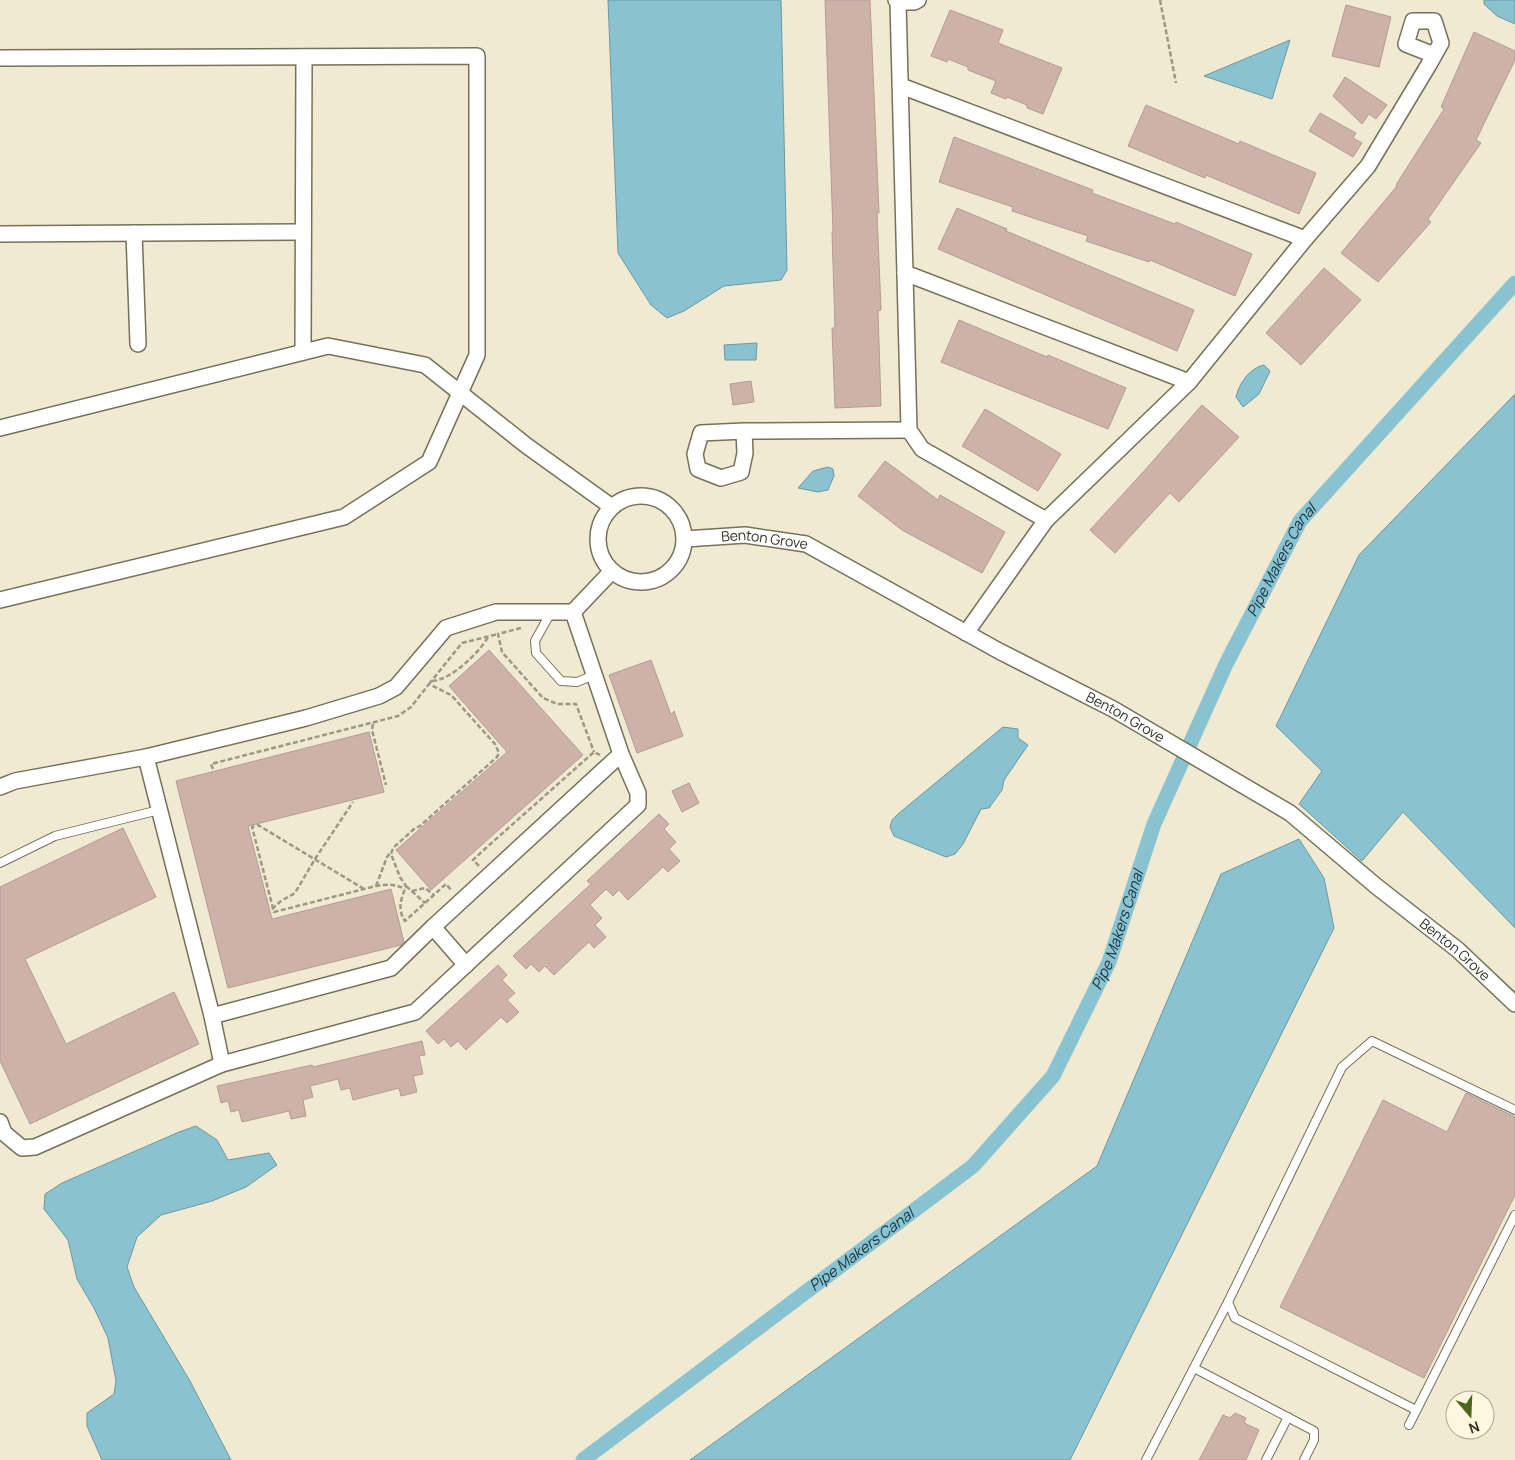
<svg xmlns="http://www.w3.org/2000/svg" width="1515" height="1460" viewBox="0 0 1515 1460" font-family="Manrope,sans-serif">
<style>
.water{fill:#89c3d2;stroke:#6f979e}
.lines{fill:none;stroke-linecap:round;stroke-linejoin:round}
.canal{stroke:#89c3d2;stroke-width:15}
.building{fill:#cdb2aa;stroke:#b59b93}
.service-casing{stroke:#75715a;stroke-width:10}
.minor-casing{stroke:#75715a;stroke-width:18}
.path{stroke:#9b9885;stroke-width:2.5;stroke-dasharray:5 2.5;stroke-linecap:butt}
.service{stroke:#fff;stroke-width:8}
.minor{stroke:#fff;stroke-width:15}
.labels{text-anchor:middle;stroke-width:5;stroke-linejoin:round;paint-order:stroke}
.street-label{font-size:14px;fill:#312f25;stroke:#fcf7de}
.water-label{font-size:15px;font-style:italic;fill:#143138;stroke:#fcf7de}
</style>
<rect width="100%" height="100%" fill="#efead1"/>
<g class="water">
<polygon points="608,0 781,0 787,270 781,280 724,286 684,311 667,318 651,305 618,253"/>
<polygon points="1484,0 1515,0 1515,24 1497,16 1484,4"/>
<polygon points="1290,40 1272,99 1204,76"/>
<polygon points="757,343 756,360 725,360 724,345"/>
<path d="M1264,365L1270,371L1259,394L1243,407L1236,397C1239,383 1250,368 1264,365Z"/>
<polygon points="1515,394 1515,928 1403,812 1362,861 1299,804 1322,771 1276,726 1359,555"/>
<polygon points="828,467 833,469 834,476 828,490 818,492 798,488 813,471"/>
<polygon points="1003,727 1018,729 1018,738 1028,745 1004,780 1002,790 989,808 981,809 963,844 955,854 946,857 894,836 890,827 892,820 898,814"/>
<polygon points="1299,839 1324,878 1334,928 1070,1460 690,1460 1097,1166 1221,874"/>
<polygon points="196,1126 217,1140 228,1160 269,1153 277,1165 246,1187 212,1201 161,1215 137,1237 127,1267 134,1287 190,1381 231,1460 102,1460 87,1426 87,1413 114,1394 116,1381 108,1338 94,1308 77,1279 68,1240 44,1209 45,1194 62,1183 179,1132"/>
</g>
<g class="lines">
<path class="canal" id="s1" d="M583,1460L973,1166L1053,1076L1109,962L1154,824L1226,664L1300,521L1515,283"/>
</g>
<g class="building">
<polygon points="825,0 870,0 879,213 877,213 881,310 878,311 881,406 835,408 832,328 835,328 832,232 833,232"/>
<polygon points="1346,5 1391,17 1379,67 1332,56"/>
<polygon points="950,10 1003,30 998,43 1062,68 1043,114 1027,108 1027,105 1007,97 1006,99 991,93 996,81 968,70 968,67 948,59 947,62 931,56"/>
<polygon points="1474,32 1515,51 1515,60 1476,140 1481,143 1428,219 1431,222 1378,282 1341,253 1397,186 1396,185 1444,109 1441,107"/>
<polygon points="1345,77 1387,105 1376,119 1369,114 1362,124 1333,96"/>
<polygon points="1146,105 1239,144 1240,141 1316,173 1299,214 1206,175 1205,178 1128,146"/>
<polygon points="1320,113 1356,133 1353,138 1362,143 1353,157 1309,131"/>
<polygon points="954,137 1093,190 1092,193 1175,224 1176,222 1252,254 1235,296 1150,260 1149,262 1086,241 1088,236 1012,211 1013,207 939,182"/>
<polygon points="957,208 1007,229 1006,231 1194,310 1177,351 938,249"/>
<polygon points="1324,268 1361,300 1301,365 1266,333"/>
<polygon points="959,320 1047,357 1048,355 1126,388 1108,429 941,362"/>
<polygon points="751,381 754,402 733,405 730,384"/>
<polygon points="1202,405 1239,437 1179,502 1170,493 1115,553 1090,530 1145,470"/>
<polygon points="985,409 1061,454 1038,491 962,446"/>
<polygon points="885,461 938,500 940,495 1005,532 982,573 902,530 858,496"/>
<polygon points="489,650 583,755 431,890 396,850 507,752 449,686"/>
<polygon points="651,660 671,715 674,711 683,736 637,753 609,675"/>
<polygon points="369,732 384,792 248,826 272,919 391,889 404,942 401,945 228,988 176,781"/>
<polygon points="689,783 699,803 682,812 672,791"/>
<polygon points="659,814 669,824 664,829 676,842 669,849 680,861 668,872 663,867 628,900 619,890 613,896 606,889 590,905 602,918 595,925 606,937 594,948 589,942 554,975 545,966 539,972 531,964 526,969 513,956 591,884 587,881"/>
<polygon points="123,828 156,897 25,959 66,1044 174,992 199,1044 30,1124 0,1061 0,887"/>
<polygon points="498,965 507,975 502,980 515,993 507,1000 519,1012 507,1023 501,1017 466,1050 458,1041 451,1047 444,1039 438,1044 426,1031"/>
<polygon points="422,1041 425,1055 419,1056 423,1074 413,1076 417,1092 401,1096 399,1088 353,1100 350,1088 341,1090 338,1079 310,1086 313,1097 303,1100 306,1116 291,1119 289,1111 242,1122 239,1110 231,1112 228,1101 221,1103 217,1086 312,1065 313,1067"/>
<polygon points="1466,1093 1515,1117 1515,1195 1424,1378 1280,1307 1383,1100 1447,1132"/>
<polygon points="1235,1413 1246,1418 1244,1423 1259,1430 1246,1460 1199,1460 1223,1415 1230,1418"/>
</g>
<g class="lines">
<defs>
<g id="service">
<polyline points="551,612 535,641 536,653 561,681 577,682 594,675"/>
<polyline points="0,863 55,836 159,810"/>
<polyline points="1194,1368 1314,1431 1314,1440 1304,1460"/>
<polyline points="1416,1410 1235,1318 1228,1302 1342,1067 1372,1041 1515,1110"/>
<polyline points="1409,1425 1515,1215"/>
<polyline points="1146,1460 1228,1302"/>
<polyline points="1266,1460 1288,1417"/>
</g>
<g id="minor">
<polyline points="896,0 898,2 914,2 918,0"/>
<polyline points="898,2 909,430 922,449 1046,520"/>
<polyline points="0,58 477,56 477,355 429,462 344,517 0,600"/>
<polyline points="901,86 1305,239"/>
<polyline points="134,233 138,344"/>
<polyline points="0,234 303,232"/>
<polyline points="905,273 1189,382"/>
<polyline points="303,352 304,57"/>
<polyline points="0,428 328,346 425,365 527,446 612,507"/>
<polyline points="744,431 745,453 741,472 721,478 698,469 695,454 701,433 744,431 909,430"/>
<circle cx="641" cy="539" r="43"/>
<path id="s2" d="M685,539L745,535L806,544L999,651L1113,709L1290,813L1376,886L1458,950L1515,1004"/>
<polyline points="966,633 1046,520 1189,382 1305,239 1368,166 1428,66 1441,43 1434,21 1413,21 1406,44 1434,55"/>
<polyline points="146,757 212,1016 222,1064"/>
<polyline points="0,787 15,781 146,757 306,718 379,696 396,687 446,628 496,612 573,612 612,571"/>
<polyline points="433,927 466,965"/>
<polyline points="212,1016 391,968 433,927 621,754"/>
<polyline points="0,1122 4,1133 22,1148 35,1147 222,1064 415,1012 638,805 638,793 621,754 573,612"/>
</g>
</defs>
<use href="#service" class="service-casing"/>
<use href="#minor" class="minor-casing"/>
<g class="path">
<polyline points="1160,0 1176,83"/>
<polyline points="521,628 498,634 502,652 543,698 557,704 576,704 594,752"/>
<path d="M432,681C451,680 479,653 488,637"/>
<polyline points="429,684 462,643 498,634"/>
<polyline points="373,724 372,730 386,785"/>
<path d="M213,769L211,764L398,716L411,707L429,684L451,695L495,744L499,753L497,757L420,826L414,829L393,848L391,854L400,877L406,886C401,899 397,909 405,921L446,884L452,891"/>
<polyline points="479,866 473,860 487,847 594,752 600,755"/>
<polyline points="376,886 387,857 391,852"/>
<polyline points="406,886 425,903"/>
<path d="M364,889L258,825L252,827L274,912L376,886C388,884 395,884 405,889"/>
<polyline points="412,891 425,888 434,895"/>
<polyline points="272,909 281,901 295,893 315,859 353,802"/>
</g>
<use href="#service" class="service"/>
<use href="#minor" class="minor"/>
</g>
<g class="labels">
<g class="street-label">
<text dy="5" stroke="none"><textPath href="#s2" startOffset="80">Benton Grove</textPath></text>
<text dy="5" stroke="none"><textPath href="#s2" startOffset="485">Benton Grove</textPath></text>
<text dy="5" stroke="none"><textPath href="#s2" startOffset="890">Benton Grove</textPath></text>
</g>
<g class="water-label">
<text dy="5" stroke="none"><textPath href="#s1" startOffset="1174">Pipe Makers Canal</textPath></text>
<text dy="5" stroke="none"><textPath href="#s1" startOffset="769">Pipe Makers Canal</textPath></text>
<text dy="5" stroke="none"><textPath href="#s1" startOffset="349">Pipe Makers Canal</textPath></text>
</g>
</g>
<g transform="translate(1470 1415) rotate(161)"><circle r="24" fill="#fcf7de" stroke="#aba794"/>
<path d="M0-4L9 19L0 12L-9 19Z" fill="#4a681c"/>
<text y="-8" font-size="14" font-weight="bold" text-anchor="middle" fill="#312f25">N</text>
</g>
</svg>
